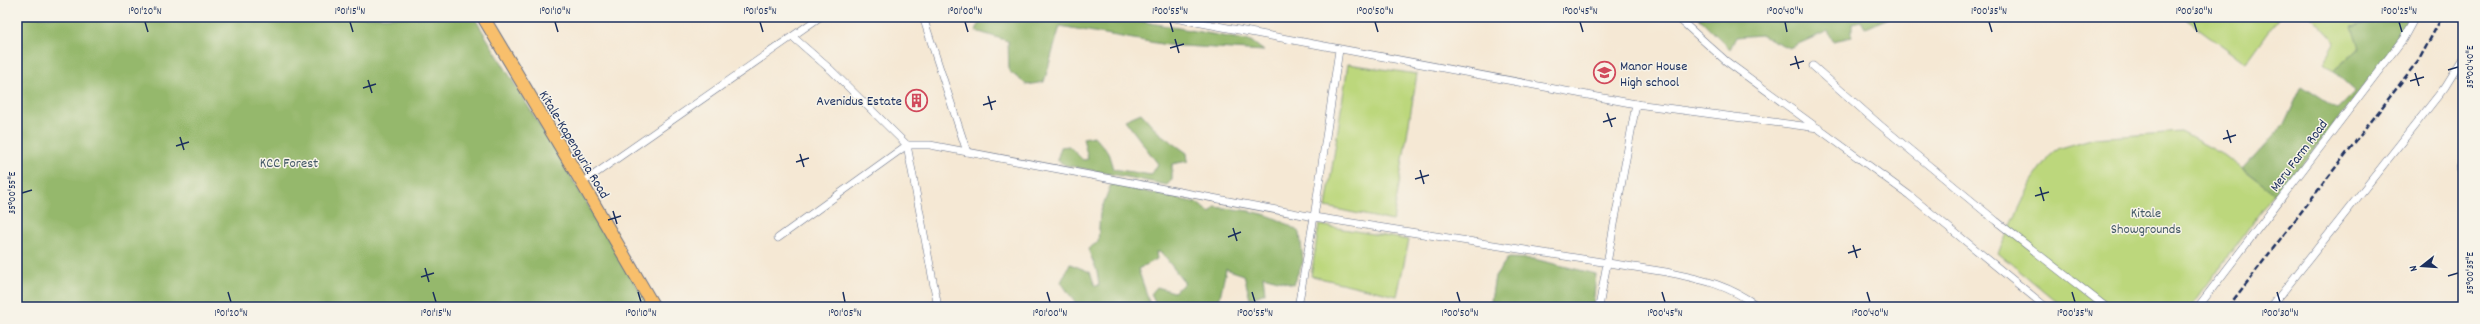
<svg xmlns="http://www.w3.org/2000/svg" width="2480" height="324" viewBox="0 0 2480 324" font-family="Dekko,sans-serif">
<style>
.green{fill:#bcd77c;stroke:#6c836d}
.forest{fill:#95b86c;stroke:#587465}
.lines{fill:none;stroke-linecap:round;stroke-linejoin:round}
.minor-casing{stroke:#677087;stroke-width:8}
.trunk-casing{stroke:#677087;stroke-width:14}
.minor{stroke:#fff;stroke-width:7}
.trunk{stroke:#f8bf6c;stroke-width:12}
.rail{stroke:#1b2f5e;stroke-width:2.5;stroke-dasharray:6 3;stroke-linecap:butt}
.ticks{fill:none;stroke:#1b2f5e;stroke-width:1.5}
.labels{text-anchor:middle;stroke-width:3;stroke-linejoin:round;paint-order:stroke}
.poi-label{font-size:14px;fill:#1b2f5e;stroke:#f7f3e8;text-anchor:start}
.street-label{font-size:14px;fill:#1b2f5e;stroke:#f7f3e8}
.park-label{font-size:14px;fill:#435966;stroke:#f7f3e8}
.neatline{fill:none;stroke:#1b2f5e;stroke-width:1.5}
.ticks-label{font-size:10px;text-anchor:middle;fill:#1b2f5e}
</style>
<rect width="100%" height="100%" fill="#f7f3e8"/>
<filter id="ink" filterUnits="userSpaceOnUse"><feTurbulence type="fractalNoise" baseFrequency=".025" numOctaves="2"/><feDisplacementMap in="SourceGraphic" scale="8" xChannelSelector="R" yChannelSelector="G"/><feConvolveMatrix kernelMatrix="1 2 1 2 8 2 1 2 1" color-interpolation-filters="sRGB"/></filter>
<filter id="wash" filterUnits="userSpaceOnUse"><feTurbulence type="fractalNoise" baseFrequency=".012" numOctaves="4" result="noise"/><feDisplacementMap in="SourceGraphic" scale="16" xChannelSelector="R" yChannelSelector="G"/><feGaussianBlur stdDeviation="0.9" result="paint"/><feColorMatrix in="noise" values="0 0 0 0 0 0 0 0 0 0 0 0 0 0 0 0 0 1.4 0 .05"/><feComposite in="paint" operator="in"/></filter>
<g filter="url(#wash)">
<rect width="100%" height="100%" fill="#f5e8d4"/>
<g class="green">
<polygon points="2183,17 2279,17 2246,63"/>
<polygon points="2311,17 2375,17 2378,20 2359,49 2333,71 2323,63 2335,42"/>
<polygon points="1348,64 1417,74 1393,221 1326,207"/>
<polygon points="2181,132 2224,155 2274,193 2191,307 2063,307 1998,253 2032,181 2054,150 2094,138"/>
<polygon points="1319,225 1409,240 1397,296 1311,276"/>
</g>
<g class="forest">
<polygon points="17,17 474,17 650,307 17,307"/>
<polygon points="981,17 1117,17 1251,41 1264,51 1167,45 1060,26 1044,82 1027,85 1009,71 1008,41 976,31"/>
<polygon points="1698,17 1891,17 1865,28 1861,21 1852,23 1852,37 1833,41 1828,31 1789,48 1761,35 1736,37 1730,49"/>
<polygon points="2375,17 2410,17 2379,67 2281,192 2274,193 2243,169 2284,125 2302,86 2337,109 2355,91 2333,71 2359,49 2352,27 2378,20"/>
<polygon points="1141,113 1159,133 1187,153 1188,161 1172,164 1172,179 1167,185 1065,165 1057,160 1061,147 1069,146 1083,160 1088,159 1083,138 1094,136 1108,152 1113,169 1151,175 1158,164 1125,120"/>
<path d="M1111,184L1197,203L1210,213L1215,207C1250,211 1271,211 1300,233L1303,262L1293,284L1263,276L1265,293L1250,299L1244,275L1226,269L1219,301L1207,307H1186L1184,299L1174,307H1157L1151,294L1157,287L1174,292L1185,283L1161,252H1156L1157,259L1138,269L1151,307H1078L1061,282L1070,264L1090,272L1095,286L1099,285L1097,271L1088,249L1098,242L1100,213Z"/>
<polygon points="1508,258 1534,259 1596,274 1593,307 1490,307 1495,276"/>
</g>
</g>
<g filter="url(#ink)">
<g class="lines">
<defs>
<g id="minor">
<polyline points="923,17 967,152"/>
<polyline points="1169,17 1636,104"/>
<polyline points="1677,17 1726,61 1909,195 2046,307"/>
<polyline points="793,37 831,70 907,145 938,307"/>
<polyline points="1813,66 1880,125 1996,221 2106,307"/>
<polyline points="2463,160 2460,168 2463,173"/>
<polyline points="582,183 820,17"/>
<polyline points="778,238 907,145 930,145 1314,217 1339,50"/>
<path d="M1298,307L1314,217L1666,272C1704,280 1727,284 1759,307"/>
<polyline points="1599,307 1636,104 1818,128"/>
<polyline points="2198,307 2403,39 2415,17"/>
<polyline points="2271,307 2445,87 2463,58"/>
</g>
<polyline id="trunk" points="483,17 582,183 654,307"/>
</defs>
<use href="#minor" class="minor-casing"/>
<use href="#trunk" class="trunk-casing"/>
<use href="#minor" class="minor"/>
<use href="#trunk" class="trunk"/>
<polyline class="rail" points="2228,307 2420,58 2442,17"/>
</g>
</g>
<path class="ticks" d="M145,22L148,32M350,22L353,32M555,22L558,32M760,22L763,32M965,22L968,32M1170,22L1173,32M1375,22L1378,32M1580,22L1583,32M1785,22L1787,32M1989,22L1992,32M2194,22L2197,32M2399,22L2402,32M1175,39L1179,53M1170,48L1184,44M1795,56L1799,69M1790,65L1804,61M2448,70L2458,67M2415,73L2419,86M368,80L372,93M2410,81L2424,77M363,88L376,84M988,96L992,110M983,105L996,101M1607,113L1612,127M1603,122L1616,118M2227,130L2231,143M180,137L184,150M2223,139L2236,135M176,146L189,142M800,154L804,167M796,162L809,158M1420,170L1424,184M1415,179L1429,175M2040,187L2044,201M22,193L32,190M2035,196L2049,192M613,211L617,224M608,220L621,216M1233,228L1237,241M1228,237L1241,232M1853,245L1857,258M1848,253L1861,249M425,268L429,282M2448,276L2458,273M421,277L434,273M228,292L231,302M433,292L436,302M638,292L641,302M843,292L845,302M1047,292L1050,302M1252,292L1255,302M1457,292L1460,302M1662,292L1665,302M1867,292L1870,302M2072,292L2075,302M2277,292L2280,302"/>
<defs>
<symbol id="school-ring" viewBox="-11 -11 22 22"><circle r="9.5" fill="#f7f3e8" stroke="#d1495b" stroke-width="1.5"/><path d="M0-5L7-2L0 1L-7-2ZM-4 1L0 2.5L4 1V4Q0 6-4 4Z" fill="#d1495b"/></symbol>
<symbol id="building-ring" viewBox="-11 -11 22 22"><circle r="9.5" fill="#f7f3e8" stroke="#d1495b" stroke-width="1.5"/><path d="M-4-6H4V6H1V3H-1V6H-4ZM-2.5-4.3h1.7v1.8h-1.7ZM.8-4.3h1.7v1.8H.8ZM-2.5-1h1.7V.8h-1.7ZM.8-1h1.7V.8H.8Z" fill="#d1495b"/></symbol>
</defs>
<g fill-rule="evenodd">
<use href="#school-ring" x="1592" y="60" width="25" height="25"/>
<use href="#building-ring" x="904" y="88" width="25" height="25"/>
</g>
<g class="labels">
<g class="poi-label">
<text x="1620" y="70">Manor House<tspan x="1620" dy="16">High school</tspan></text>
<text x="902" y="105" text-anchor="end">Avenidus Estate</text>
</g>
<g class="street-label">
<text transform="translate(575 144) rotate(59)" y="5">Kitale-Kapenguria Road</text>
<text transform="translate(2298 155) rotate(-53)" y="5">Meru Farm Road</text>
</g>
<g class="park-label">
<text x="289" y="167">KCC Forest</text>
<text x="2146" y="217">Kitale<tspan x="2146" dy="16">Showgrounds</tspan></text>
</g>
</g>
<rect width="2480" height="324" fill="none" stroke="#f7f3e8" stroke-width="44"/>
<g transform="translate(2422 266) rotate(253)" stroke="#f7f3e8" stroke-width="3" paint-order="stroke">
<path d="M0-3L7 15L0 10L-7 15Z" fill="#1b2f5e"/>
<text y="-6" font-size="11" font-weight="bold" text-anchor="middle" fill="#1b2f5e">N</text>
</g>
<rect x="22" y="22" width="2436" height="280" class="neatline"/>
<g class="ticks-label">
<text x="145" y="14">1°01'20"N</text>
<text x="350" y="14">1°01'15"N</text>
<text x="555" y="14">1°01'10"N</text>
<text x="760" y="14">1°01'05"N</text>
<text x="965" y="14">1°01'00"N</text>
<text x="1170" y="14">1°00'55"N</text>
<text x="1375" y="14">1°00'50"N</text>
<text x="1580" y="14">1°00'45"N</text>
<text x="1785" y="14">1°00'40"N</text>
<text x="1989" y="14">1°00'35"N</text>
<text x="2194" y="14">1°00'30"N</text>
<text x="2399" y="14">1°00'25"N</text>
<text transform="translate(2469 67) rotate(-90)" y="4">35°00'40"E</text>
<text transform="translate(11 193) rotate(-90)" y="4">35°00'55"E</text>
<text transform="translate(2469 273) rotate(-90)" y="4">35°00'35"E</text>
<text x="231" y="316">1°01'20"N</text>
<text x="436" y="316">1°01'15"N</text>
<text x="641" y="316">1°01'10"N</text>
<text x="845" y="316">1°01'05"N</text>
<text x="1050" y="316">1°01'00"N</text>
<text x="1255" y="316">1°00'55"N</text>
<text x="1460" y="316">1°00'50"N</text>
<text x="1665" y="316">1°00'45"N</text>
<text x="1870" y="316">1°00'40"N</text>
<text x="2075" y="316">1°00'35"N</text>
<text x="2280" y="316">1°00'30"N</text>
</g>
</svg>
